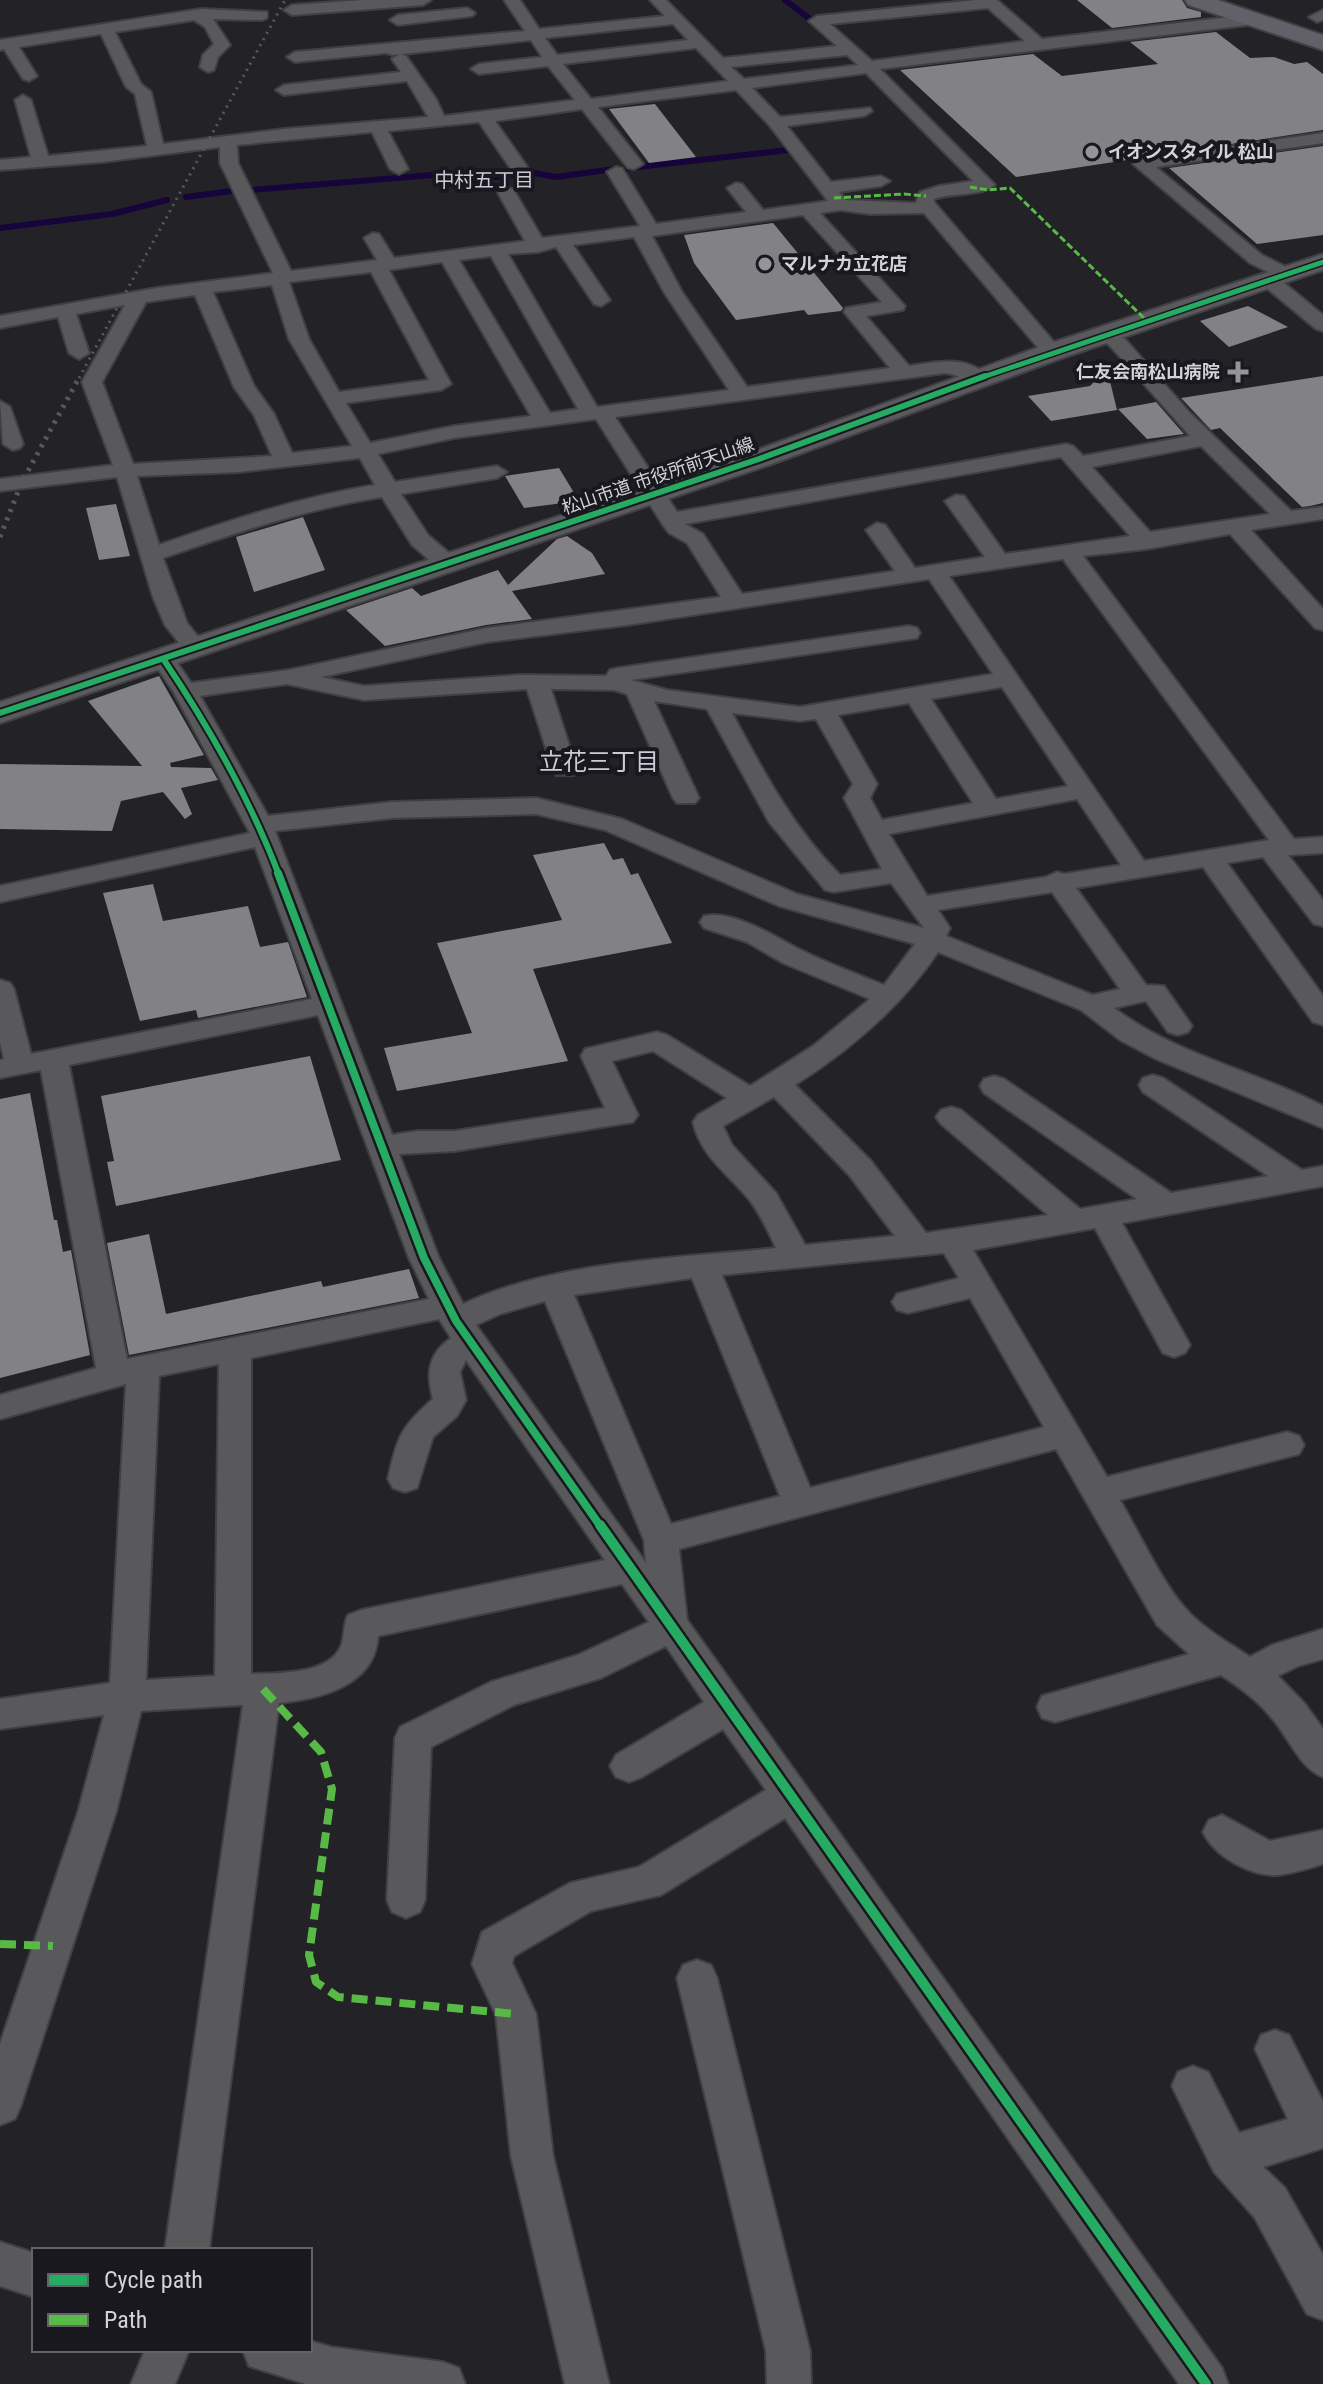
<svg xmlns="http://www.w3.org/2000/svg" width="1323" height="2384" viewBox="0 0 1323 2384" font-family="'Roboto Condensed','Noto Sans JP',sans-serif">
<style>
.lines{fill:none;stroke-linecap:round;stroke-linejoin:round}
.stream{stroke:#17043a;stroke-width:6}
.building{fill:#828286}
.street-casing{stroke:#404044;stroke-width:4}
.secondary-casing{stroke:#404044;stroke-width:4}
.highway-casing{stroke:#404044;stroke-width:4}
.street{fill:#59595c;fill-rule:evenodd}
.secondary{fill:#59595e;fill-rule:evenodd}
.highway{fill:#62616a;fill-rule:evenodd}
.rail-far1{stroke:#59595d;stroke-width:3;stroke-dasharray:2 5;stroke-linecap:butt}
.rail{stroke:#59595d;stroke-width:5;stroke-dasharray:3 6;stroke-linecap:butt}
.quiet-far1{stroke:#58b947;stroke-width:3;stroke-dasharray:7 3;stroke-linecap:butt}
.quiet{stroke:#58b947;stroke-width:8;stroke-dasharray:16 8;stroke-linecap:butt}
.cycleway-far3-casing{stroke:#19181f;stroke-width:8}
.cycleway-far2-casing{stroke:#19181f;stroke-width:10}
.cycleway-far1-casing{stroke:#19181f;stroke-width:13}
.cycleway-casing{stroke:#19181f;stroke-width:15}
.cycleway-far3{stroke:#26ab63;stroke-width:5}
.cycleway-far2{stroke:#26ab63;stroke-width:6}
.cycleway-far1{stroke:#26ab63;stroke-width:8}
.cycleway{stroke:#26ab63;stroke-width:10}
.poi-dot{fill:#959599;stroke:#19181f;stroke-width:3}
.labels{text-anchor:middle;stroke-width:8;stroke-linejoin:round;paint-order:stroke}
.far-poi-label{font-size:18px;font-weight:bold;fill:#d2d2d7;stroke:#19181f;text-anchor:start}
.far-street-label{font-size:18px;fill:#d2d2d7;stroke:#19181f}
.far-neighbourhood-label{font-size:20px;fill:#cccbd5;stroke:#19181f}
.neighbourhood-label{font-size:24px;fill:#cccbd5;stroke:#19181f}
</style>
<rect width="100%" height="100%" fill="#232327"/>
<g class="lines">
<g class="stream">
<polyline points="785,0 810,19"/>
<polyline points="620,169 788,150"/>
<polyline points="462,173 495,177 535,173 555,177 615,169"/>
<polyline points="252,190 457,173"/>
<polyline points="186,197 232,191"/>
<polyline points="0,228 112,214 167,200"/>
</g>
</g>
<g class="building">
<polygon points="1077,0 1182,0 1187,8 1201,12 1201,17 1112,28"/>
<polygon points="1216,32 1250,58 1274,57 1294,64 1307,62 1323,74 1323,130 1016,177 900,70 1033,54 1062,76 1158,64 1130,42"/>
<polygon points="655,104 696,157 649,163 609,109"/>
<polygon points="1323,146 1323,235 1257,244 1169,168"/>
<polygon points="773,223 843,308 841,311 808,315 804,310 736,320 694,263 684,235"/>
<polygon points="1248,306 1288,327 1229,347 1200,321"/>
<polygon points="1107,369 1117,410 1051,421 1028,396 1090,386"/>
<polygon points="1323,376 1323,503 1310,506 1302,507 1220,428 1211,430 1181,398"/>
<polygon points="1156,402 1184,434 1147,439 1118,409"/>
<polygon points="559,468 579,501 524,508 505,476"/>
<polygon points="116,504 130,556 99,560 86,508"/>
<polygon points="303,517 325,570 254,592 236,537"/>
<polygon points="567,536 592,553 605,574 512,591 532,619 486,625 385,646 346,610 412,588 421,596 498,570 508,585 557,539"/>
<polygon points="159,676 204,755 170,763 171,767 211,768 218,780 181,788 192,814 185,819 163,792 121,801 112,831 0,829 0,764 142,766 88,701"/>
<polygon points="604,843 613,860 623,858 631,875 638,873 672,943 533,969 568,1061 397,1091 384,1048 472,1033 437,943 562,920 533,855"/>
<polygon points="153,884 163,921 248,906 260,947 288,942 307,997 198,1018 196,1010 140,1021 103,893"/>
<polygon points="310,1056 341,1160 116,1206 107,1162 114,1161 101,1096"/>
<polygon points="30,1093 54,1220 57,1220 63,1252 71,1250 90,1355 0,1378 0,1099"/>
<polygon points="149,1234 166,1314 321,1281 323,1287 409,1269 419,1298 129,1355 107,1243"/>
</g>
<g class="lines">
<defs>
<g id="street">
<polygon points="364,0 431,0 423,5 292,15 284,10 292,5"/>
<path d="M504,0H520L539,29L665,16L650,0H666L723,58L837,46L809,21L817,16L976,0H997L1042,39L1256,14L1264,19L1256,24L880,69L995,185C980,197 952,192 934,199V202L1059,348L1062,352L1059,356H1045L924,213L870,214L840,210L820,213L905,306L903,310L866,316L909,366C936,362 969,354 989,378L986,382C971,386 960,374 945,373L615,417L677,512L1066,444L1073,446L1083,456L1190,436L1111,347L1096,334L1099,330L1106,328L1125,339L1189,412L1291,511L1323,507V519L1251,530L1323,609V630L1315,628L1230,534L1147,549L1083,556L1294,839L1323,837V853L1288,855L1323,900V926L1314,924L1263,857L1227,863L1323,996V1025L1313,1022L1203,867L1076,888L1146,985L1164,986L1192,1026L1188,1032L1178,1035L1168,1032L1146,1001L1114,1008C1176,1055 1254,1070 1323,1106V1128L1156,1059L1120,1040L1081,1010L938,952C901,1007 851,1049 795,1085L871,1161L926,1233L1048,1215L941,1124L936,1117L941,1110L951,1107L961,1110L1080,1209L1137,1199L984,1093L980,1086L984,1079L994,1076L1004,1079L1171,1193L1268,1176L1143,1092L1139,1085L1143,1078L1153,1075L1163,1078L1302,1170L1323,1166V1186L1122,1223L1190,1345L1185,1353L1174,1357L1163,1353L1095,1228L973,1250L1107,1477L1287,1432L1299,1436L1304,1445L1299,1454L1120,1500C1138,1531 1163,1584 1185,1608C1203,1629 1228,1642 1250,1657L1272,1645L1323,1629V1659L1298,1666L1278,1676L1305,1704L1323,1729V1777C1299,1768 1288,1735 1270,1716C1256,1699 1239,1687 1221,1675L1055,1722L1042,1718L1037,1707L1042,1696L1189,1654L1157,1625L1056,1449L679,1549L687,1620L1222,2368L1228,2384H1179L785,1818L661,1895L591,1911L514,1956L512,1963L536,2014L553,2156L609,2384H565L511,2156L496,2015L472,1964L482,1932L570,1883L639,1867L766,1790L723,1729L642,1777L629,1782L616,1777L610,1766L616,1755L704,1702L666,1646L601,1678L514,1705L431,1747L425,1900L420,1912L406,1918L392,1912L387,1900L395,1738L400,1727L491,1682L578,1655L649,1622L622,1584L378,1636C375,1686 320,1699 279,1703L209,2250H165L243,1705L141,1711L116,1812L21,2105L15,2119L0,2125V2044L78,1812L104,1715L0,1729V1699L110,1683L126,1384L0,1419V1395L96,1368L41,1070L0,1078V1060L4,1059L0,1042V980L10,983L14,989L31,1054L312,999L255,847L0,902V886L250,833L173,691L152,660L156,655H172L191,683L289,670L487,628L721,597L687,543L669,533L663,525L596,419L454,438L378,454L395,482L497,466L507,472L497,478L401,494L428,535L456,559L459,564L456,569H440L412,545L382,497C306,509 235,533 163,558L187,623L208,649L204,654H188L165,625L153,597L117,477L0,491V479L113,465L82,382L125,305L76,314L89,353L79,359L69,353L58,317L0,328V316L157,288L273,273L220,163V147L102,162L0,170V160L31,157L15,100L23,95L31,100L48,156L147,146L135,94L126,87L101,34L19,47L37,76L29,81L23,79L4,49L0,50V40L201,9L267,12V18L262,20L213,19L230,45L218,57L214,70L208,72L200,67L203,55L214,44L205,27L194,20L115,32L141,84L151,92L163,144L284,129L428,117L407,81L284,95L276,90L284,85L401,72L392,59L400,54L406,56L436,99L444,116L575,100L548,66L479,74L471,69L479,64L542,57L531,40L394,55L386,53L295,62L287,57L295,52L525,31ZM988,8L1025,41L872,61L830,24ZM673,24L688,40L557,55L545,38ZM696,48L728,81L591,99L563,64ZM847,55L858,65L744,79L731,67ZM866,73L973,181L939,186L920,192L916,203L846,200L839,192L881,186L890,181L881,176L831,182L787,126L864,116L872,111L870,108L780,117L752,88ZM736,90L770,126L828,201L763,210L742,184L736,183L727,188L746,212L656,224L622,168L616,167L607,172L640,226L542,238L513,189L507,188L498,193L525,241L394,258L379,234L373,233L364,238L377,260L291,271L238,163L237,145L372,132L390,169L399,174L408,169L388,131L479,122L515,175L521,176L530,171L495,121L582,109L628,168L634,169L643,164L598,107ZM803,215L882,302L846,308L844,312L890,368L747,387L682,292L652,236ZM634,237L664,292L729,390L597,407L508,254L538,252L556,247L594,304L601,306L610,300L573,245ZM491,256L578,409L550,413L459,260ZM442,262L531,416L454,426L370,443L346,403L441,390L451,384L389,270ZM371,272L429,380L339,392L309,339L289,282ZM272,285L289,339L352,446L292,453L274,414L254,386L213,292ZM195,295L234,387L254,415L272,456L133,464L102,382L146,302ZM1201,446L1270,514L1150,532L1092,467ZM1061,457L1130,536L1005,554L964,496L956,495L945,501L985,557L915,568L885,525L877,523L866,530L895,571L742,594L703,534L685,524ZM360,458L375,485C301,497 230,520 159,545L137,476L239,472ZM1063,559L1269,840L1144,861L949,576ZM929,579L993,674L800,707L667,690L631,680L917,638L920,633L917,628L909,626L618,668L610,670L606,676L520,675L364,686L321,677L487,642L627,625ZM287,684L364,700L527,689L553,770L556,775H574L577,770L551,689L614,690L627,694L673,798L677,803H695L699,798L654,701L707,709L769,822L825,890L834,892L891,883L924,928L797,894L622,819L536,798L392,802L268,816L200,696ZM1002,687L1068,786L996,799L931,699ZM909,703L973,803L882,820L870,798L877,784L838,715ZM732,713L800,721L816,719L853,784L844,798L882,869L840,875C793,828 763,771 732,713ZM1077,799L1121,865L1064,874L1057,872L1046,877L927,896L889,834ZM536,814L605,830L779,906L915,944L884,985C857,974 829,964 803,951C776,938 734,909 704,916L700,922L704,928L747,942L783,963L870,999L813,1046L750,1086L667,1035L657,1032L585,1049L581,1056L605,1108L455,1131H418L392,1135L275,831L392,818ZM1052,892L1120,989L1093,995L946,936L950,928L938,910ZM318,1015L409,1258L429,1299L127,1359L69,1065ZM653,1051L727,1098L698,1115L693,1122C701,1156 727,1173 748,1198C760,1213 768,1231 776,1248C676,1258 556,1261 463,1304L439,1258L399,1154L455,1151L633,1122L638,1115L612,1061ZM774,1097L849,1175L895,1236L805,1245L776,1193L732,1145L723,1126ZM944,1253L959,1278L897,1294L892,1302L897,1310L908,1313L970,1298L1044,1427L810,1488L722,1275ZM692,1278L780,1496L671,1524L574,1295ZM545,1301L644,1540L646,1563L476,1325L500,1314ZM439,1319L451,1338C428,1354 426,1373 433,1399C401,1427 397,1437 388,1479L393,1488L405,1492L417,1488L433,1437L457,1416L466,1400L460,1372L466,1360L605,1560L361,1610L348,1615C343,1625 345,1636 341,1646C329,1675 277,1673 251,1674V1358ZM219,1364L215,1676L146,1680L159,1376Z"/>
<polygon points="467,8 475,13 472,16 398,25 390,20 398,15"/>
<polygon points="1323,10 1323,20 1317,22 1309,17"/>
<polygon points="1323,133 1323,143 1156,167 1262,255 1294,271 1296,275 1294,279 1287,281 1250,263 1133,164 1142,159"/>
<polygon points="1270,275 1277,277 1323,315 1323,331 1316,329 1263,285 1261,281 1263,277"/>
<polygon points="0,401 10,407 23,444 20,448 13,450 3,444"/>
<path d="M1222,1815L1270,1841L1323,1830V1864C1309,1868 1294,1873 1279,1875C1251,1877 1214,1856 1203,1832L1209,1820Z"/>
<polygon points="697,1960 711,1965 717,1978 810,2351 811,2384 767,2384 766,2351 677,1978 683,1965"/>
<polygon points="1275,2030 1289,2035 1323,2102 1323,2148 1263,2167 1285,2188 1323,2255 1323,2320 1307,2314 1255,2218 1214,2172 1172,2086 1178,2072 1193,2066 1208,2072 1239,2133 1288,2119 1255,2049 1261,2035"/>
<polygon points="0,2242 34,2253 34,2297 0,2286"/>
<polygon points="310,2341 331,2347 443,2362 459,2368 465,2384 306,2384 249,2366 243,2350 310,2350"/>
<polygon points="145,2350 189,2350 175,2384 131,2384"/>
</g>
<polygon id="secondary" points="1323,254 1323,270 1062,358 769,465 0,723 0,702 749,453 1042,346"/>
<polygon id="highway" points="1185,0 1218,0 1323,35 1323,50 1188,5"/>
</defs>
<use href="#street" class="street-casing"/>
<use href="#secondary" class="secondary-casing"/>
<use href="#highway" class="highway-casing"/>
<use href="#street" class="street"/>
<use href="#secondary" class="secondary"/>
<use href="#highway" class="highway"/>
<polyline class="rail-far1" points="79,378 285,0"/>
<polyline class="rail" points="0,537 22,482 80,376"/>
<g class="quiet-far1">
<polyline points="970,187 988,190 1010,188 1147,321"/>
<polyline points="834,198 904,194 926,196"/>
</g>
<g class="quiet">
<polyline points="263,1689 321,1752 332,1789 309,1955 316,1982 338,1997 516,2014"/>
<polyline points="0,1944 53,1946"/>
</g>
<defs>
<polyline id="cycleway-far3" points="980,378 1323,262"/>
<g id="cycleway-far2">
<path d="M164,660C209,727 250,799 279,875"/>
<polyline points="0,713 759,459 985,376"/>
</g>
<polyline id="cycleway-far1" points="278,873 424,1258 456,1321 601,1527"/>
<polyline id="cycleway" points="600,1525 1206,2384"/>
</defs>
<use href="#cycleway-far3" class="cycleway-far3-casing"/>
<use href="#cycleway-far2" class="cycleway-far2-casing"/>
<use href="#cycleway-far1" class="cycleway-far1-casing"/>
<use href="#cycleway" class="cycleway-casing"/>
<use href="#cycleway-far3" class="cycleway-far3"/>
<use href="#cycleway-far2" class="cycleway-far2"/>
<use href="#cycleway-far1" class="cycleway-far1"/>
<use href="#cycleway" class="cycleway"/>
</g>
<g class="poi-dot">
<circle cx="1092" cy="152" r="8"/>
<circle cx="765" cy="264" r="8"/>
<path d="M1234 360h8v8h8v8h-8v8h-8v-8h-8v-8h8z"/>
</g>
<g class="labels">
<g class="far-poi-label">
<text x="1108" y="158">イオンスタイル 松山</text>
<text x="781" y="270">マルナカ立花店</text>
<text x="1220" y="378" text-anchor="end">仁友会南松山病院</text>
</g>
<g class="far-street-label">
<text transform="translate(658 476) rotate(-19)" y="6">松山市道 市役所前天山線</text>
</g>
<g class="far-neighbourhood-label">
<text x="484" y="187">中村五丁目</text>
</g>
<g class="neighbourhood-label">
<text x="599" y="770">立花三丁目</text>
</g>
</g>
<rect x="32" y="2248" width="280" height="104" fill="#19181f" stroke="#636269" stroke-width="2"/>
<rect x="48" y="2274" width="40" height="12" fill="#26ab63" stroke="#636269" stroke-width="2"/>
<text x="104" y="2288" font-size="24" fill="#d2d2d7">Cycle path</text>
<rect x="48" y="2314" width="40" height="12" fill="#58b947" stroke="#636269" stroke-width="2"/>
<text x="104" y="2328" font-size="24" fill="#d2d2d7">Path</text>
</svg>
